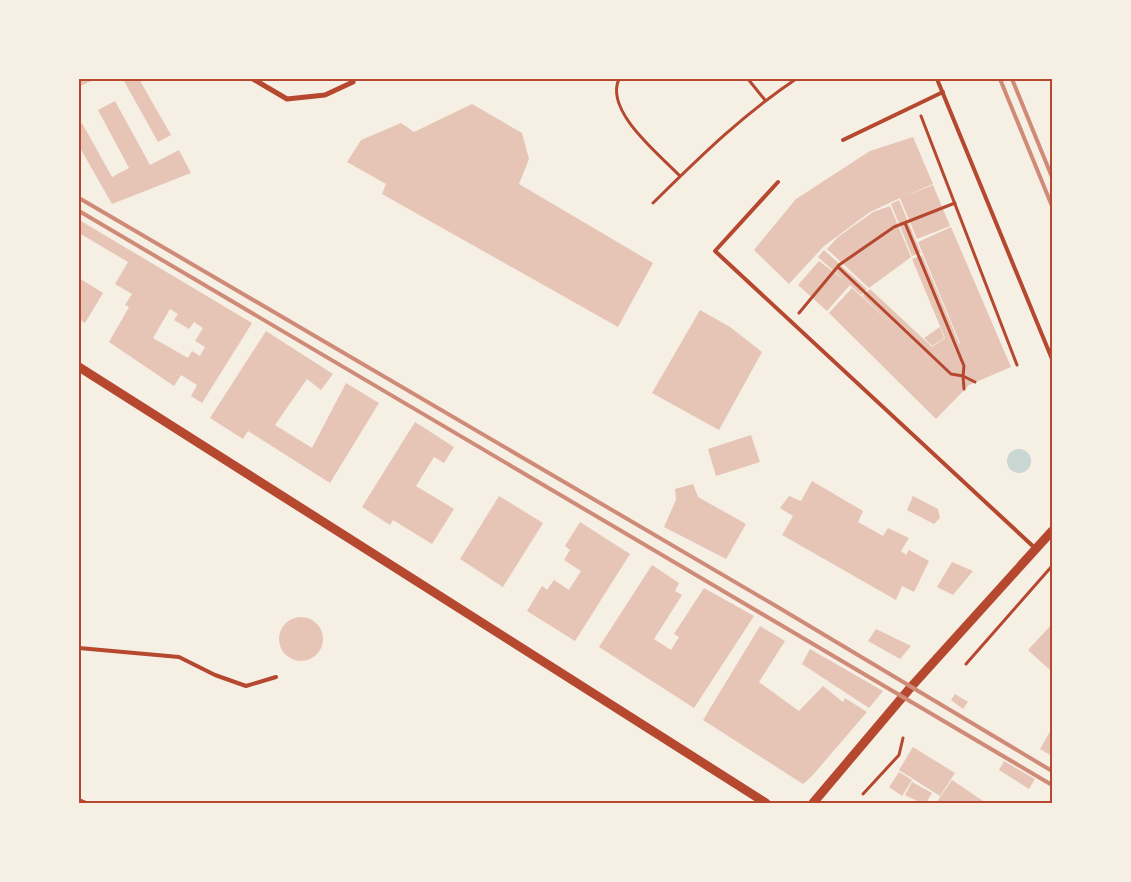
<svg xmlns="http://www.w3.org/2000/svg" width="1131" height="882" viewBox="0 0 1131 882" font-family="Helvetica,sans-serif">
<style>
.water{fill:#c9d6d2}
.building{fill:#e6c5b7;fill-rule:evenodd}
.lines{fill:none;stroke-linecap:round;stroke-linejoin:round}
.path{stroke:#b5482f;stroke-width:3}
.service{stroke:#b5482f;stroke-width:4}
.minor{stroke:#b5482f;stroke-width:5}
.tertiary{stroke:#b5482f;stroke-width:9}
.rail{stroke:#cf8b77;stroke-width:4}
.neatline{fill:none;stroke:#b5482f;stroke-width:2}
</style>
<rect width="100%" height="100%" fill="#f6efe4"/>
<circle class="water" cx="1019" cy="461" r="12"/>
<g class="building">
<polygon points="79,79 95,79 79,87"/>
<polygon points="128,79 139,79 171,135 158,142 124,81"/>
<polygon points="115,101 150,165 179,150 191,173 112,204 79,146 79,125 82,123 112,177 129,168 98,110"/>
<polygon points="472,104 522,133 529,159 519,184 653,263 618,327 382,194 386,184 347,162 361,140 401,123 414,132"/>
<polygon points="913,137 933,184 903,197 933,185 950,226 917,239 900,198 870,212 824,246 789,284 754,250 796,199 870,151"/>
<polygon points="899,200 921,253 912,256 891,204"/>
<polygon points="890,206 911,257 869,288 827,249 838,237 873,212"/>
<path d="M81,221L252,323L202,403L191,396L197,385L181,375L174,386L109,342L129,307L125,305L132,294L115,284L128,262L79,233ZM170,309L178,314L174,320L189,329L194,322L203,328L195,341L205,347L200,356L192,351L188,358L153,338Z"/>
<polygon points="951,227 1011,367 969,385 936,419 829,313 852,288 895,327 862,296 870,289 932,347 945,338 912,259 922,255 959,343 953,345 960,343 918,242"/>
<polygon points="824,250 867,289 861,295 850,285 827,311 798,285 819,261 844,280 818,257"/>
<polygon points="79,278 103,293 85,323 79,319"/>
<polygon points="700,310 730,327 762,352 719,430 652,393"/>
<polygon points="940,327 944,338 932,346 924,338"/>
<polygon points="266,331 333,374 321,390 307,379 275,425 312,448 346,383 379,403 330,483 248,431 243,439 210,418"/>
<polygon points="415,422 454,447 444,463 434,457 416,486 454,509 432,544 393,520 390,525 362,507"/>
<polygon points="751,435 760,462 716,476 708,449"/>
<polygon points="812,481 863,511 858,522 883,536 888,528 909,538 901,551 906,555 909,550 929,561 914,592 902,586 896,600 782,535 793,516 780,508 789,496 801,501"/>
<polygon points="693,484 698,497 746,524 726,559 664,527 676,500 675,489"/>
<polygon points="499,496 543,523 503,587 460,559"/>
<polygon points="913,496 938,509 940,518 934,524 907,510"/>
<polygon points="580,522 630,554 575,641 527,611 542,586 547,590 554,580 569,590 581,571 564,560 570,550 565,546"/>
<polygon points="952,562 973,571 953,595 937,587"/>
<polygon points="652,565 679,583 675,591 682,595 654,639 671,650 679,637 674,634 704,588 754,616 694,708 599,647"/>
<circle cx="301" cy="639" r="22"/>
<polygon points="1052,624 1052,667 1050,670 1028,650"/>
<polygon points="760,626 785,641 759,682 799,711 823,686 843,702 845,698 867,712 812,776 803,784 703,720"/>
<polygon points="876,629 911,646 900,659 868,641"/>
<polygon points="810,649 883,691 869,708 802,664"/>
<polygon points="955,694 968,702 963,709 951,700"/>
<polygon points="1052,728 1052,756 1040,749"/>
<polygon points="913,747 955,773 940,796 899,770"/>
<polygon points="1004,761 1035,779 1029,789 999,770"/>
<polygon points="899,772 912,780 902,796 889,787"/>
<polygon points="952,780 986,803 936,803"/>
<polygon points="912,782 932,793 926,803 921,803 905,795"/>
</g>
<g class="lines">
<g class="path">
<path d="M619,79C604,111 660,155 680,176"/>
<polyline points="748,79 765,100"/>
<polyline points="921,116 1017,365"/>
<path d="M653,203C700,157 741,116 796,79"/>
<polyline points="838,267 951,374 963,376 964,366 905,223"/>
<polyline points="799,313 839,265 894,227 955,203"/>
<polyline points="964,389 963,376 975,382"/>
<polyline points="966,664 1052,566"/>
<polyline points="863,794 899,755 903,738"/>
</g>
<g class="service">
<polyline points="937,79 1052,359"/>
<polyline points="843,140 943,92"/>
<polyline points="778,182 715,251 1036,549"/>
<polyline points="79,648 179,657 215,675 246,686 276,677"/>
<polyline points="79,800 86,803"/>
</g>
<polyline class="minor" points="253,79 287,99 325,95 353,82"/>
<g class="tertiary">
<polyline points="79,367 766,803"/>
<polyline points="813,803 911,687 1052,531"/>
</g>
<g class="rail">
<polyline points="1000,79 1052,206"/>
<polyline points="1012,79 1052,177"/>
<polyline points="79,198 776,606 1052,771"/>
<polyline points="79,211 1052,785"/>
</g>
</g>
<rect width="1131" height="882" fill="none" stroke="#f6efe4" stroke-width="160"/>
<rect x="80" y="80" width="971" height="722" class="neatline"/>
</svg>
